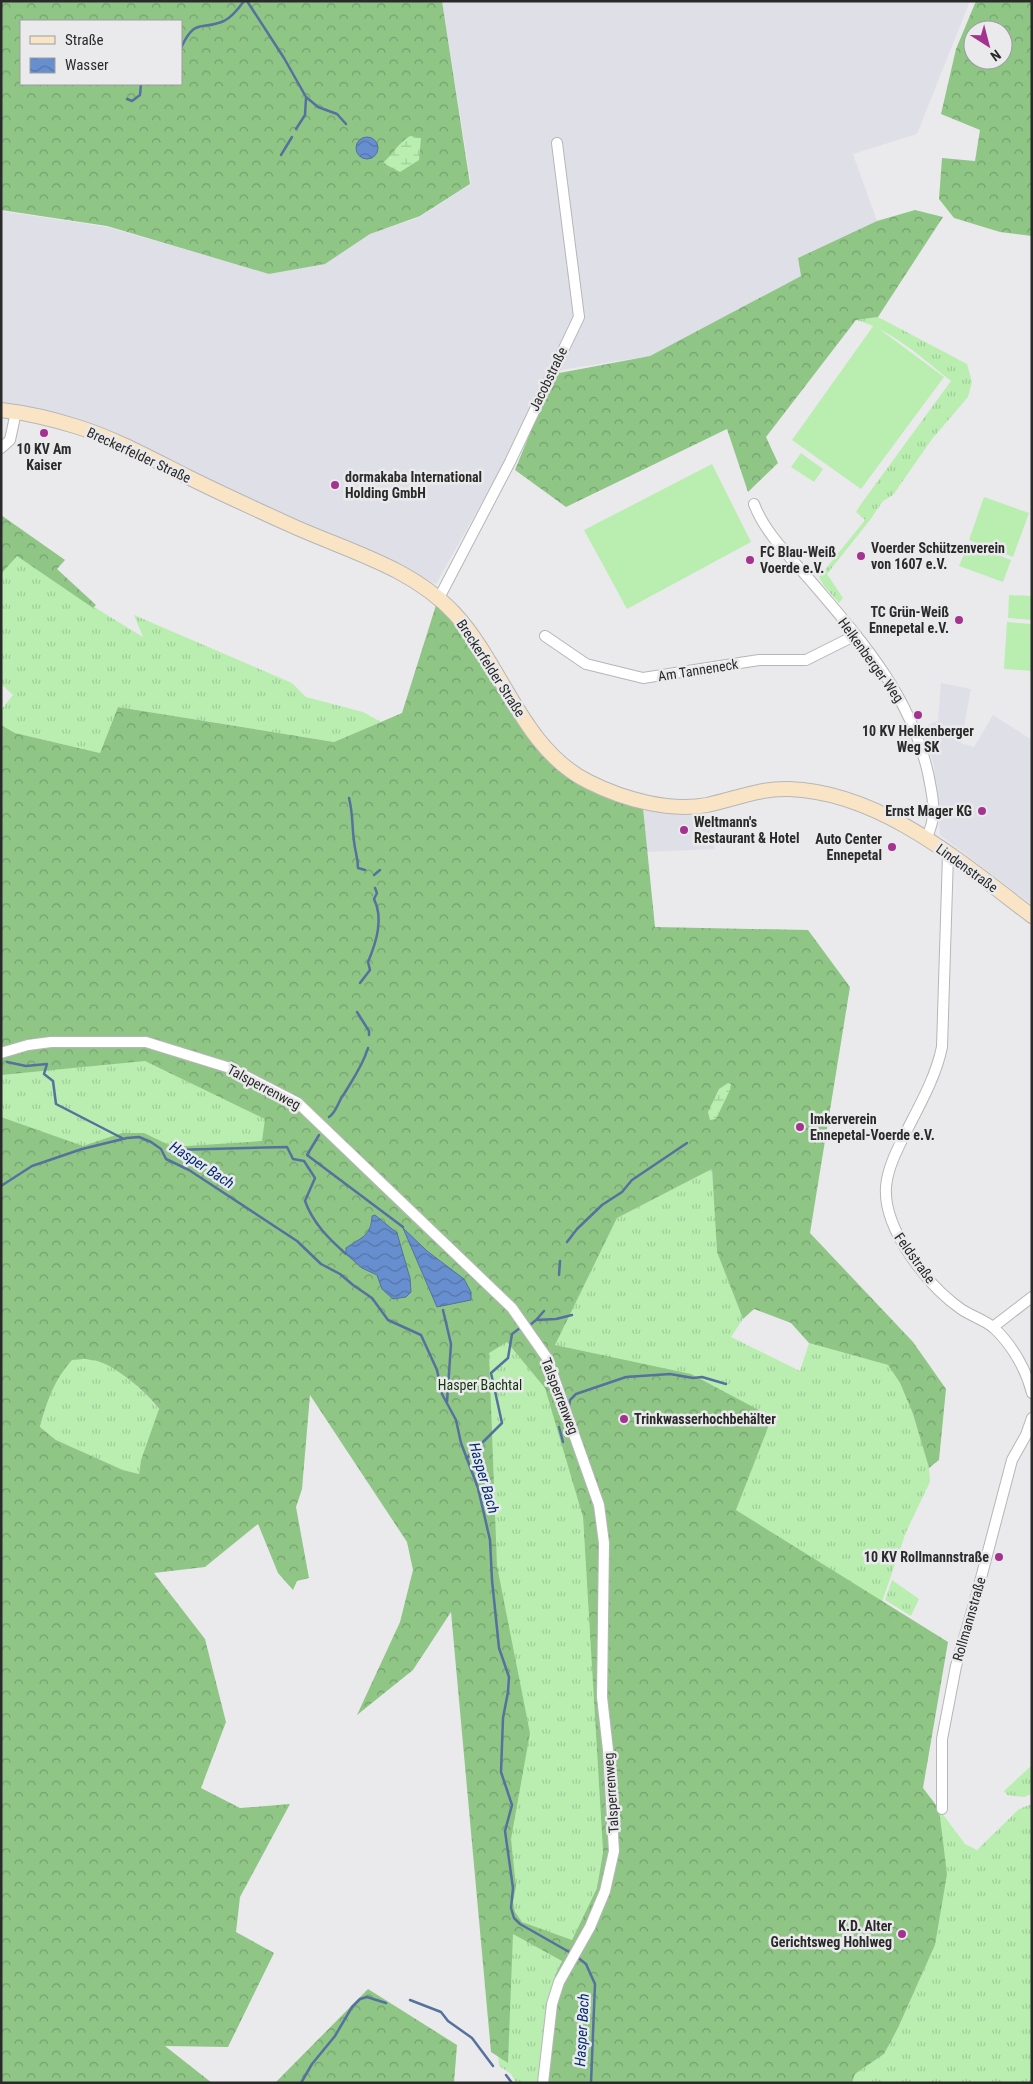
<svg xmlns="http://www.w3.org/2000/svg" width="1033" height="2084" viewBox="0 0 1033 2084" font-family="'Roboto Condensed',sans-serif">
<style>
.built{fill:#dfdfe8}
.grass{fill:url(#grass-tufts)}
.forest{fill:url(#forest-crowns);fill-rule:evenodd}
.wetland{fill:url(#wetland-marsh)}
.pitch{fill:#b9eeb0}
.water{fill:url(#water-waves);stroke:#55719e}
.lines{fill:none;stroke-linecap:round;stroke-linejoin:round}
.stream{stroke:#55719e;stroke-width:2.5}
.minor-casing{stroke:#b6b6b8;stroke-width:12}
.secondary-casing{stroke:#b6b6b8;stroke-width:16}
.minor{stroke:#fff;stroke-width:10}
.secondary{stroke:#f9e5c6;stroke-width:14}
.poi-dot{fill:#a3338f;stroke:#eaeaec;stroke-width:2}
.labels{text-anchor:middle;stroke-width:5;stroke-linejoin:round;paint-order:stroke}
.street-label{font-size:14px;fill:#2a2a2a;stroke:#eaeaec}
.poi-label{font-size:14px;font-weight:bold;fill:#2a2a2a;stroke:#eaeaec;text-anchor:start}
.park-label{font-size:14px;fill:#0f3509;stroke:#eaeaec}
.water-label{font-size:15px;font-style:italic;fill:#002c77;stroke:#eaeaec}
</style>
<defs>
<pattern id="grass-tufts" width="24" height="20" patternUnits="userSpaceOnUse" patternTransform="scale(1.25)"><rect width="24" height="20" fill="#b9eeb0"/><path d="M3 7l-1-3M5 7V3M7 7l1-3M15 17l-1-3M17 17v-4M19 17l1-3" fill="none" stroke="#9fcc98"/></pattern>
<pattern id="forest-crowns" width="20" height="18" patternUnits="userSpaceOnUse" patternTransform="scale(1.25)"><rect width="20" height="18" fill="#8fc686"/><path d="M2 6a3 3 0 1 1 6 0M12 15a3 3 0 1 1 6 0" fill="none" stroke="#75a16e"/></pattern>
<pattern id="wetland-marsh" width="20" height="14" patternUnits="userSpaceOnUse" patternTransform="scale(1.25)"><rect width="20" height="14" fill="#b9eeb0"/><path d="M1 5h8M5 5V1M11 12h8M15 12V8" fill="none" stroke="#9fcc98"/></pattern>
<pattern id="water-waves" width="16" height="10" patternUnits="userSpaceOnUse" patternTransform="scale(1.25)"><rect width="16" height="10" fill="#678fcf"/><path d="M0 5q4-4 8 0t8 0" fill="none" stroke="#5575a8"/></pattern>
</defs>
<rect width="100%" height="100%" fill="#eaeaec"/>
<g class="built">
<polygon points="442,1 970,1 917,134 853,154 877,221 798,258 801,276 650,356 548,372 496,477 436,584 134,444 1,403 1,211 107,227 270,274 325,264 372,233 420,217 471,184"/>
<polygon points="941,683 971,689 961,743 974,747 993,715 1032,740 1032,905 940,835 934,766 923,727 938,721"/>
<polygon points="643,808 679,814 706,812 715,849 647,852"/>
</g>
<g class="grass">
<path d="M878,317L967,364L972,382L968,397L932,439L893,495L883,501L870,520L827,574L843,598L839,603L824,586L819,577L865,520L856,512L861,504L951,381C922,358 892,330 856,320Z"/>
<polygon points="17,555 93,608 94,607 143,637 134,615 292,683 306,697 363,712 381,722 334,742 118,707 100,753 15,733 1,725 1,710 13,695 1,684 1,574"/>
<polygon points="140,1056 226,1083 538,1357 583,1517 603,1852 597,1888 555,1975 541,2068 541,2083 516,2083 511,2074 499,2066 455,1508 1,1121 1,1067"/>
<polygon points="712,1169 717,1252 743,1319 731,1337 800,1371 809,1343 888,1365 900,1383 913,1414 929,1468 930,1482 906,1532 882,1602 736,1510 771,1417 554,1346 617,1218"/>
<path d="M72,1359C81,1359 92,1359 100,1362C119,1369 148,1393 159,1410L141,1460L139,1474L123,1470L56,1440L40,1427C48,1400 53,1380 72,1359Z"/>
<polygon points="892,1580 919,1599 911,1616 885,1600"/>
<polygon points="1032,1765 1032,1794 1024,1797 1007,1795 1004,1791"/>
<polygon points="1032,1804 1032,2083 852,2083 855,2074 884,2054 898,2028 935,1945 939,1809 965,1844 977,1850 1019,1809"/>
</g>
<g class="forest">
<path d="M1,1H442L470,184L420,216L370,234L325,264L269,274L107,226L1,210ZM21,21H181V84H21Z"/>
<path d="M976,1H1032V236L1000,232L954,218L939,199L942,158L975,161L980,130L941,114L956,49ZM973,30H1003V60H973Z"/>
<polygon points="915,210 943,217 878,317 856,320 766,437 778,463 748,492 727,429 566,507 515,470 554,374 650,356 801,276 798,258 877,221"/>
<polygon points="1,515 65,560 57,569 96,605 93,608 17,556 1,574"/>
<path d="M437,602L477,648L558,768L593,791L643,808L655,927L808,930L850,987L810,1233L913,1342L946,1389L939,1460L929,1468L913,1414L900,1383L888,1365L809,1343L791,1323L754,1309L743,1319L717,1252L712,1169L617,1218L555,1345L691,1374L772,1417L736,1510L948,1642L923,1788L939,1809L947,1874L935,1945L898,2028L884,2054L855,2074L852,2083H541V2068L555,1975L562,1961L513,1934L508,2063L491,2052L451,1612L413,1670L357,1715L400,1622L413,1570L407,1542L310,1395L302,1489L296,1507L309,1578L297,1581L293,1590L278,1573L258,1524L205,1567L154,1573L205,1639L226,1722L201,1788L240,1808L290,1804L240,1897L236,1932L274,1953L228,2047L165,2046L212,2083H1V1117L83,1146L122,1133H144L173,1147L262,1141L265,1119L145,1061L1,1075V725L15,733L100,753L118,707L334,742L402,713ZM507,1342L545,1388L583,1517L603,1852L597,1888L572,1940L522,1922L515,1912L513,1902L516,1887L511,1839L530,1733L497,1566L489,1353ZM84,1359C89,1360 95,1360 100,1362C119,1369 148,1393 159,1409L141,1460L139,1474L123,1470L56,1440L40,1427C47,1401 54,1380 72,1360Z"/>
<polygon points="368,1989 457,2045 454,2083 275,2083"/>
</g>
<g class="wetland">
<path d="M410,136L421,138L419,160L400,172L383,163C394,153 397,144 410,136Z"/>
<polygon points="728,1083 731,1084 730,1090 716,1119 710,1120 708,1112 719,1089"/>
</g>
<g class="pitch">
<polygon points="874,325 944,377 861,489 792,440"/>
<polygon points="801,453 823,469 814,482 791,467"/>
<polygon points="712,464 751,542 627,609 584,530"/>
<polygon points="984,497 1029,513 1013,557 969,540"/>
<polygon points="968,544 1011,560 1003,582 959,566"/>
<polygon points="1009,595 1032,596 1032,620 1008,618"/>
<polygon points="1007,622 1032,624 1032,671 1004,669"/>
</g>
<g class="water">
<circle cx="367" cy="148" r="11"/>
<path d="M375,1215L397,1233L410,1278L411,1292L406,1297L393,1299L382,1289L377,1275L362,1268L346,1254V1248C362,1237 371,1236 372,1216Z"/>
<polygon points="403,1228 427,1251 464,1279 471,1292 471,1300 437,1307"/>
</g>
<g class="lines">
<g class="stream">
<polyline points="247,1 284,58 306,97 318,107 337,114 346,124"/>
<path d="M181,48C195,17 201,31 224,21C232,17 239,8 244,1"/>
<polyline points="127,99 132,101 140,95 141,84"/>
<polyline points="296,129 305,115 306,98"/>
<polyline points="281,155 292,137"/>
<path d="M349,798C353,813 352,827 354,841C355,852 358,857 358,868L365,870"/>
<polyline points="374,875 380,870"/>
<path d="M360,983L370,970L368,962C376,943 384,919 374,899L377,893L375,888"/>
<polyline points="357,1012 369,1031 369,1035"/>
<polyline points="7,1062 26,1066 47,1064 44,1074 53,1081 56,1104 122,1138"/>
<path d="M329,1117C337,1112 338,1101 344,1094C353,1079 363,1065 368,1048"/>
<polyline points="319,1135 307,1155 403,1227"/>
<path d="M173,1150L287,1147L293,1159L304,1161L315,1178L305,1201C313,1223 328,1238 346,1254"/>
<polyline points="1,1186 32,1166 82,1149 127,1138 139,1137 151,1142 161,1149 166,1159 189,1170 297,1241 321,1264 340,1274 353,1285 372,1298 388,1320 421,1335 437,1370 442,1394 456,1420 461,1443 478,1488 490,1540 492,1580 499,1648 509,1677 508,1692 503,1718 501,1772 512,1805 505,1831 513,1888 511,1908 514,1918 520,1924 571,1953"/>
<polyline points="567,1242 577,1229 602,1205 622,1192 632,1180 687,1143"/>
<polyline points="559,1275 560,1261"/>
<polyline points="443,1310 451,1344 447,1402"/>
<polyline points="537,1319 544,1311"/>
<polyline points="530,1325 536,1320 556,1319 572,1315"/>
<polyline points="569,1406 570,1400 576,1394 626,1377 670,1374 693,1378 702,1377 726,1384"/>
<polyline points="559,1427 563,1442"/>
<polyline points="467,1458 502,1423 491,1373 508,1358 512,1334 520,1328"/>
<polyline points="576,1956 586,1964 595,1984 591,2083"/>
<polyline points="410,2000 441,2012 448,2021 472,2038 493,2066"/>
<polyline points="506,2075 512,2083"/>
<polyline points="301,2083 312,2064 335,2036 352,2007 360,1999 367,1997 386,2003"/>
</g>
<defs>
<g id="minor">
<polyline points="1,448 10,440 16,412"/>
<path d="M754,504C765,533 790,557 810,580C861,640 910,694 928,773C933,799 938,815 926,839"/>
<polyline points="439,598 510,462 579,317 557,143"/>
<polyline points="545,636 586,664 643,678 759,660 806,660 856,635"/>
<path d="M948,855L942,1047C935,1081 915,1113 900,1144C893,1158 887,1172 886,1187C883,1229 928,1286 961,1309C971,1316 985,1320 994,1328C1012,1345 1026,1369 1032,1393"/>
<polyline points="1,1053 28,1045 51,1042 146,1042 230,1068 298,1103 512,1308 547,1358 599,1505 604,1543 602,1697 608,1750 614,1851 605,1891 590,1927 559,1982 552,2004 543,2083"/>
<polyline points="993,1327 1032,1297"/>
<polyline points="942,1809 942,1739 956,1666 976,1597 1012,1460 1026,1435 1032,1418"/>
</g>
<path id="secondary" d="M1,410C27,413 53,419 78,427C116,439 152,459 188,477C220,493 253,508 286,523C344,550 411,566 455,614C503,666 522,749 589,782C623,799 669,812 707,805C735,799 760,788 789,789C881,792 962,863 1032,916"/>
</defs>
<use href="#minor" class="minor-casing"/>
<use href="#secondary" class="secondary-casing"/>
<use href="#minor" class="minor"/>
<use href="#secondary" class="secondary"/>
</g>
<g class="poi-dot">
<circle cx="44" cy="433" r="5"/>
<circle cx="335" cy="485" r="5"/>
<circle cx="861" cy="556" r="5"/>
<circle cx="750" cy="560" r="5"/>
<circle cx="959" cy="620" r="5"/>
<circle cx="918" cy="715" r="5"/>
<circle cx="982" cy="811" r="5"/>
<circle cx="684" cy="830" r="5"/>
<circle cx="892" cy="847" r="5"/>
<circle cx="800" cy="1127" r="5"/>
<circle cx="624" cy="1419" r="5"/>
<circle cx="999" cy="1557" r="5"/>
<circle cx="902" cy="1934" r="5"/>
</g>
<g class="labels">
<g class="street-label">
<text transform="translate(548 379) rotate(-64)" y="5">Jacobstraße</text>
<text transform="translate(139 455) rotate(25)" y="5">Breckerfelder Straße</text>
<text transform="translate(871 660) rotate(54)" y="5">Helkenberger Weg</text>
<text transform="translate(491 668) rotate(57)" y="5">Breckerfelder Straße</text>
<text transform="translate(698 670) rotate(-9)" y="5">Am Tanneneck</text>
<text transform="translate(967 868) rotate(36)" y="5">Lindenstraße</text>
<text transform="translate(264 1087) rotate(28)" y="5">Talsperrenweg</text>
<text transform="translate(915 1258) rotate(54)" y="5">Feldstraße</text>
<text transform="translate(560 1396) rotate(69)" y="5">Talsperrenweg</text>
<text transform="translate(969 1619) rotate(-74)" y="5">Rollmannstraße</text>
<text transform="translate(611 1793) rotate(-94)" y="5">Talsperrenweg</text>
</g>
<g class="poi-label">
<text x="44" y="454" text-anchor="middle">10 KV Am<tspan x="44" dy="16">Kaiser</tspan></text>
<text x="345" y="482">dormakaba International<tspan x="345" dy="16">Holding GmbH</tspan></text>
<text x="871" y="553">Voerder Schützenverein<tspan x="871" dy="16">von 1607 e.V.</tspan></text>
<text x="760" y="557">FC Blau-Weiß<tspan x="760" dy="16">Voerde e.V.</tspan></text>
<text x="949" y="617" text-anchor="end">TC Grün-Weiß<tspan x="949" dy="16">Ennepetal e.V.</tspan></text>
<text x="918" y="736" text-anchor="middle">10 KV Helkenberger<tspan x="918" dy="16">Weg SK</tspan></text>
<text x="972" y="816" text-anchor="end">Ernst Mager KG</text>
<text x="694" y="827">Weltmann's<tspan x="694" dy="16">Restaurant &amp; Hotel</tspan></text>
<text x="882" y="844" text-anchor="end">Auto Center<tspan x="882" dy="16">Ennepetal</tspan></text>
<text x="810" y="1124">Imkerverein<tspan x="810" dy="16">Ennepetal-Voerde e.V.</tspan></text>
<text x="634" y="1424">Trinkwasserhochbehälter</text>
<text x="989" y="1562" text-anchor="end">10 KV Rollmannstraße</text>
<text x="892" y="1931" text-anchor="end">K.D. Alter<tspan x="892" dy="16">Gerichtsweg Hohlweg</tspan></text>
</g>
<g class="park-label">
<text x="480" y="1390">Hasper Bachtal</text>
</g>
<g class="water-label">
<text transform="translate(202 1165) rotate(33)" y="5">Hasper Bach</text>
<text transform="translate(484 1478) rotate(74)" y="5">Hasper Bach</text>
<text transform="translate(582 2030) rotate(-87)" y="5">Hasper Bach</text>
</g>
</g>
<rect width="1033" height="2084" fill="none" stroke="#2a2a2a" stroke-width="5"/>
<rect x="20" y="20" width="162" height="65" fill="#eaeaec" stroke="#9d9d9e"/>
<rect x="30" y="36" width="25" height="8" fill="#f9e5c6" stroke="#9d9d9e"/>
<text x="65" y="45" font-size="15" fill="#2a2a2a">Straße</text>
<rect x="30" y="58" width="25" height="15" fill="url(#water-waves)" stroke="#9d9d9e"/>
<text x="65" y="70" font-size="15" fill="#2a2a2a">Wasser</text>
<g transform="translate(988 45) rotate(144)"><circle r="24" fill="#eaeaec" stroke="#9d9d9e"/>
<path d="M0-4L9 19L0 12L-9 19Z" fill="#a3338f"/>
<text y="-8" font-size="14" font-weight="bold" text-anchor="middle" fill="#2a2a2a">N</text>
</g>
</svg>
